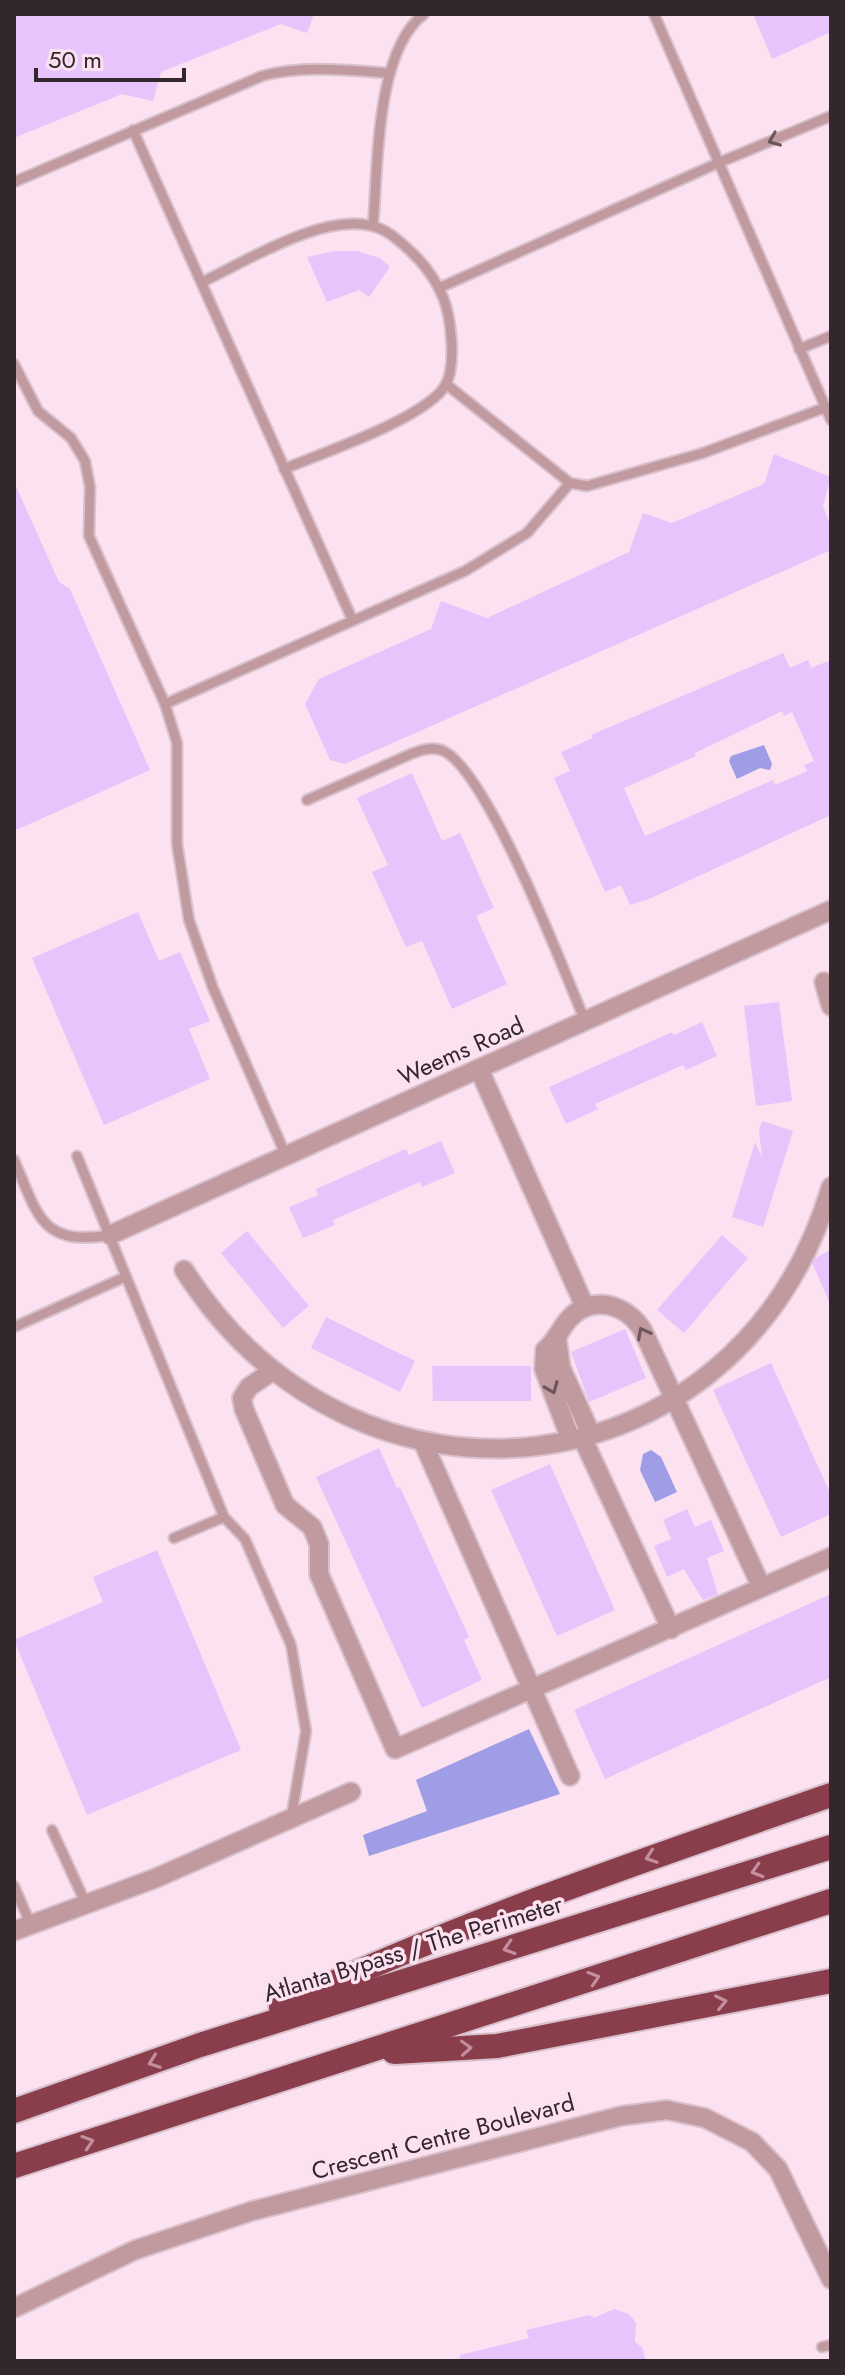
<svg xmlns="http://www.w3.org/2000/svg" width="845" height="2375" viewBox="0 0 845 2375" font-family="Jost,sans-serif">
<style>
.water{fill:#9e9de6}
.building{fill:#e8c4fc;fill-rule:evenodd}
.lines{fill:none;stroke-linecap:round;stroke-linejoin:round}
.lane-casing{stroke:#d8c0cd;stroke-width:13}
.street-casing{stroke:#d8c0cd;stroke-width:22}
.highway-casing{stroke:#d8c0cd;stroke-width:28}
.lane{stroke:#c19a9f;stroke-width:9}
.street{stroke:#c19a9f;stroke-width:18}
.highway{stroke:#8a3d4b;stroke-width:24}
.oneway{stroke:#6c555b}
.oneway2{stroke:#c38f9e}
.labels{text-anchor:middle;stroke-width:7;stroke-linejoin:round;paint-order:stroke}
.street-label{font-size:24px;fill:#33272e;stroke:#fce1f0}
</style>
<rect width="100%" height="100%" fill="#fce1f0"/>
<g class="water">
<polygon points="764,745 772,764 770,770 760,768 737,779 729,761 731,756"/>
<polygon points="651,1450 661,1457 677,1492 655,1502 640,1470 643,1454"/>
<polygon points="529,1729 560,1794 369,1856 363,1835 427,1811 416,1780"/>
</g>
<g class="building">
<polygon points="14,14 314,14 307,33 281,24 161,72 153,101 122,94 14,138"/>
<polygon points="753,14 831,14 831,32 772,59"/>
<polygon points="335,251 357,251 380,258 390,267 369,297 359,290 327,302 307,257"/>
<polygon points="774,454 831,477 823,506 831,527 831,550 345,764 330,760 305,704 319,679 431,629 441,601 487,618 629,552 643,513 672,523 764,484"/>
<polygon points="14,482 59,582 70,589 150,770 14,831"/>
<path d="M783,653L790,668L808,660L811,668L831,660V815L649,899L630,905L621,885L605,892L554,778L570,771L561,752L593,738L591,735ZM782,711L784,716L792,712L814,761L804,765L807,771L775,785L773,780L645,836L624,788L696,756L695,753Z"/>
<polygon points="412,773 442,841 460,833 494,908 476,916 507,984 452,1009 422,941 406,947 372,872 388,865 357,798"/>
<polygon points="138,912 159,961 180,952 210,1021 189,1029 210,1079 104,1125 32,958"/>
<polygon points="779,1002 792,1101 756,1106 744,1006"/>
<polygon points="702,1022 717,1056 686,1070 683,1065 595,1104 598,1109 566,1124 549,1087 672,1032 674,1035"/>
<polygon points="762,1121 793,1131 763,1227 732,1217 755,1142 762,1158 759,1130"/>
<polygon points="441,1141 455,1173 422,1187 420,1182 333,1220 335,1225 303,1238 289,1207 318,1195 316,1189 406,1149 409,1155"/>
<polygon points="247,1231 309,1306 283,1328 221,1253"/>
<polygon points="722,1235 748,1258 684,1333 657,1310"/>
<polygon points="831,1250 831,1306 811,1260"/>
<polygon points="326,1317 415,1361 400,1392 311,1348"/>
<polygon points="625,1329 646,1378 589,1402 571,1352"/>
<polygon points="771,1363 831,1495 831,1514 781,1537 713,1390"/>
<polygon points="432,1366 531,1366 531,1401 433,1401"/>
<polygon points="379,1448 397,1488 400,1487 469,1637 464,1640 482,1680 422,1708 316,1477"/>
<polygon points="550,1464 615,1610 557,1636 491,1490"/>
<polygon points="687,1509 695,1527 711,1520 724,1551 707,1558 718,1594 703,1600 684,1569 667,1577 654,1546 671,1539 663,1520"/>
<polygon points="157,1550 241,1750 87,1815 14,1640 103,1602 93,1577"/>
<polygon points="831,1594 831,1677 605,1779 574,1710"/>
<polygon points="614,2309 629,2314 636,2323 635,2342 642,2347 646,2361 460,2361 460,2355 529,2338 526,2330 590,2315 594,2318"/>
</g>
<g class="lines">
<defs>
<g id="lane">
<polyline points="654,14 831,420"/>
<polyline points="133,130 352,619"/>
<path d="M14,182L262,76C303,65 345,70 387,73"/>
<path d="M373,226C378,168 375,51 424,14"/>
<path d="M202,282C247,261 322,213 372,226C386,229 397,239 407,248C423,262 435,278 443,297C451,317 457,366 445,386C424,419 322,453 284,469"/>
<polyline points="439,288 718,163 831,116"/>
<polyline points="799,349 831,336"/>
<polyline points="14,364 38,411 71,438 85,461 90,487 89,536 165,704 177,743 177,844 189,920 213,988 286,1156"/>
<polyline points="446,384 570,483 587,486 703,453 824,408"/>
<polyline points="165,704 465,571 527,533 570,483"/>
<path d="M307,800L411,754C421,750 430,747 441,750C485,764 565,973 585,1021"/>
<polyline points="77,1156 224,1517 245,1539 291,1645 306,1731 291,1819"/>
<path d="M14,1160C38,1214 40,1247 110,1235"/>
<polyline points="14,1327 125,1277"/>
<polyline points="174,1538 224,1517"/>
<polyline points="52,1830 86,1904"/>
<polyline points="14,1886 31,1925"/>
<polyline points="822,2347 831,2345"/>
</g>
<g id="street">
<polyline points="824,982 831,1006"/>
<polyline points="479,1069 585,1307"/>
<polyline points="110,1235 831,910"/>
<path d="M184,1270C356,1540 739,1497 831,1187"/>
<polyline points="557,1340 561,1368 591,1434"/>
<polyline points="271,1372 249,1387 242,1398 244,1409 285,1505 312,1527 319,1544 319,1574 395,1749 831,1557"/>
<polyline points="582,1437 671,1629"/>
<path d="M571,1440L544,1369L545,1350C556,1341 559,1331 568,1320C591,1293 627,1304 643,1331L761,1586"/>
<polyline points="423,1442 570,1776"/>
<polyline points="14,1931 156,1878 351,1792"/>
<polyline points="14,2308 135,2250 252,2211 621,2116 667,2110 705,2118 752,2142 778,2169 831,2279"/>
</g>
<g id="highway">
<path d="M281,2007C458,1923 646,1859 831,1795"/>
<polyline points="394,2052 497,2046 831,1981"/>
<polyline points="14,2111 200,2045 831,1847"/>
<polyline points="14,2166 831,1901"/>
</g>
</defs>
<use href="#lane" class="lane-casing"/>
<use href="#street" class="street-casing"/>
<use href="#highway" class="highway-casing"/>
<use href="#lane" class="lane"/>
<use href="#street" class="street"/>
<use href="#highway" class="highway"/>
</g>
<defs><path id="oneway-chevron" d="M-2-3.5L2.5 0L-2 3.5" fill="none" stroke-width="1.6" stroke-linecap="round" stroke-linejoin="round" transform="scale(2)"/></defs>
<g class="oneway">
<use href="#oneway-chevron" transform="translate(774 140) rotate(158)"/>
<use href="#oneway-chevron" transform="translate(643 1333) rotate(-118)"/>
<use href="#oneway-chevron" transform="translate(552 1388) rotate(68)"/>
</g>
<g class="oneway2">
<use href="#oneway-chevron" transform="translate(651 1857) rotate(161)"/>
<use href="#oneway-chevron" transform="translate(757 1871) rotate(163)"/>
<use href="#oneway-chevron" transform="translate(509 1948) rotate(163)"/>
<use href="#oneway-chevron" transform="translate(594 1978) rotate(-18)"/>
<use href="#oneway-chevron" transform="translate(721 2002) rotate(-12)"/>
<use href="#oneway-chevron" transform="translate(466 2048) rotate(-3)"/>
<use href="#oneway-chevron" transform="translate(154 2062) rotate(160)"/>
<use href="#oneway-chevron" transform="translate(88 2142) rotate(-18)"/>
</g>
<g class="labels">
<g class="street-label">
<text transform="translate(461 1051) rotate(-24)" y="8">Weems Road</text>
<text transform="translate(413 1949) rotate(-17)" y="8">Atlanta Bypass / The Perimeter</text>
<text transform="translate(443 2137) rotate(-15)" y="8">Crescent Centre Boulevard</text>
</g>
</g>
<rect width="845" height="2375" fill="none" stroke="#33272e" stroke-width="32"/>
<path d="M36 68v12h148v-12" fill="none" stroke="#33272e" stroke-width="4"/>
<text x="48" y="68" font-size="24" fill="#33272e" stroke="#fce1f0" stroke-width="6" paint-order="stroke">50 m</text>
</svg>
